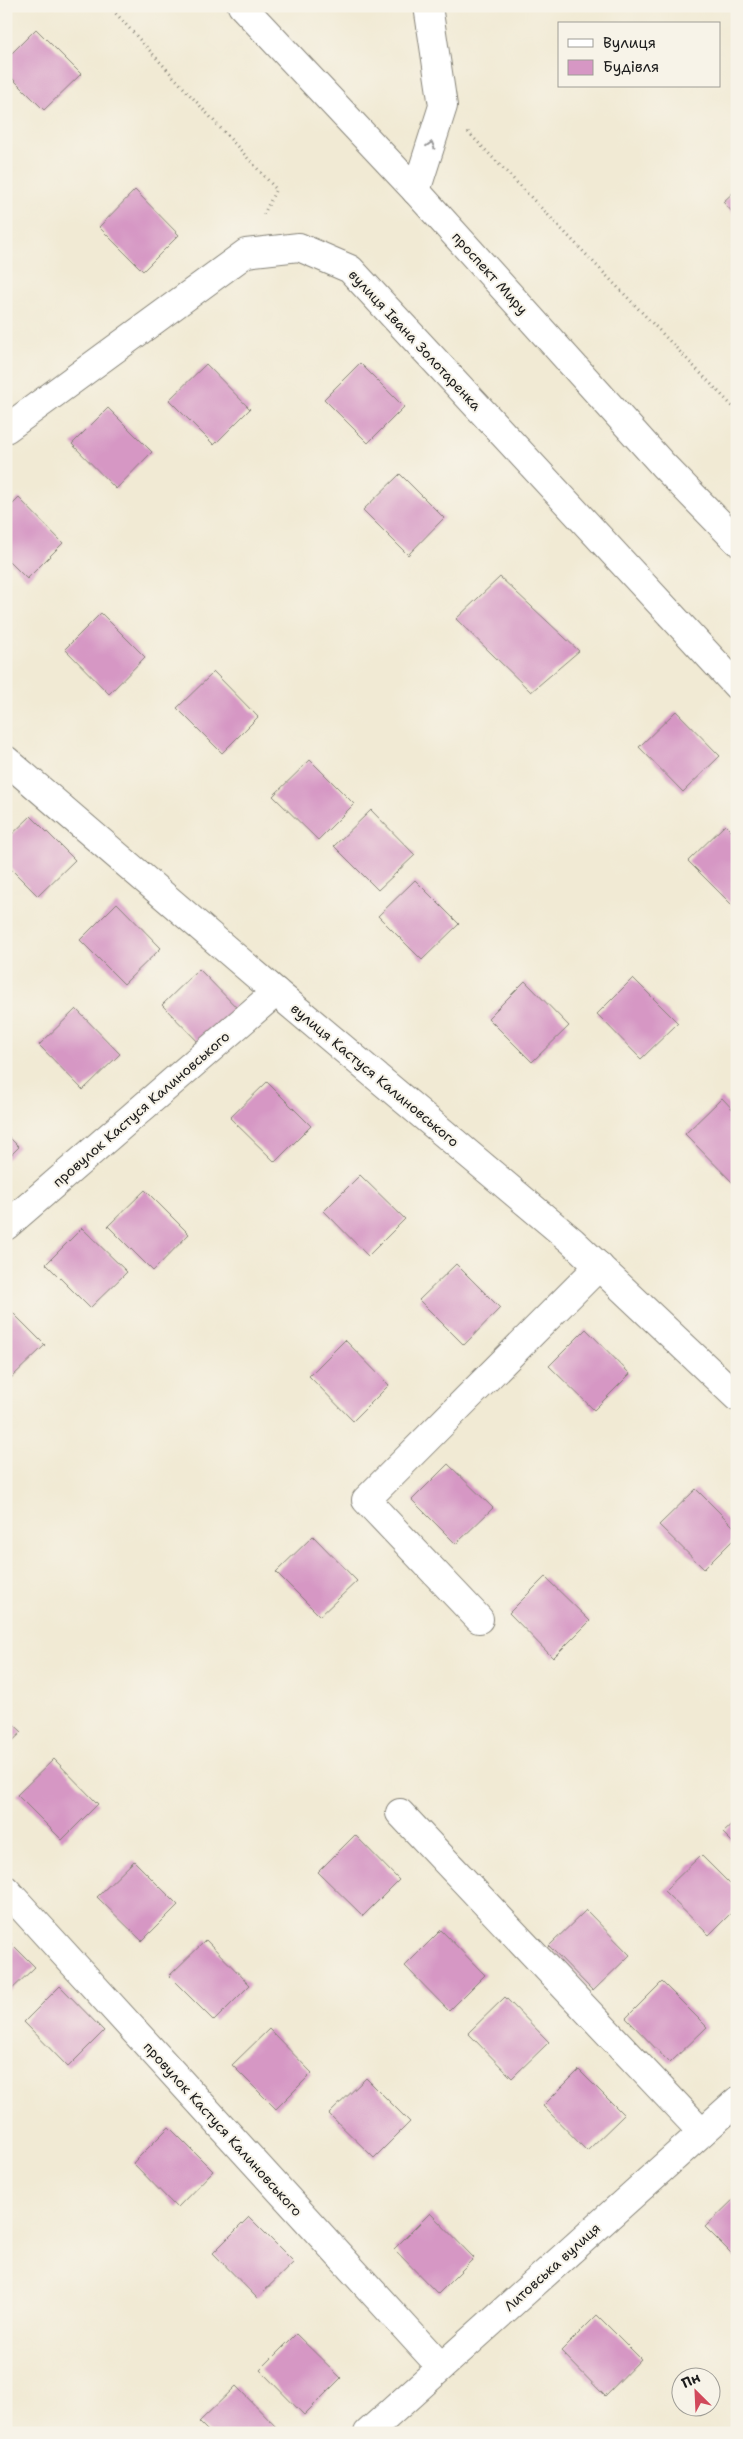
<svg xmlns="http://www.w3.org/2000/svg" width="743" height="2439" viewBox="0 0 743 2439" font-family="'Shantell Sans',sans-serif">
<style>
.building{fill:#d697c4}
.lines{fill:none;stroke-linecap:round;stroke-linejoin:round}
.minor-casing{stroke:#868378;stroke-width:30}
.major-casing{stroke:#868378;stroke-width:30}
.path{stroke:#868378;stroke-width:3;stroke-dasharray:1 4;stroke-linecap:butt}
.minor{stroke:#fff;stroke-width:28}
.major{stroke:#fff;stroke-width:28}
.oneway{stroke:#999}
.labels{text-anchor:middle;stroke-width:4;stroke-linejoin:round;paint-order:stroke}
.street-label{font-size:14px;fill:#1c1c1c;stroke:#f7f3e8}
</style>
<rect width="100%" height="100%" fill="#f7f3e8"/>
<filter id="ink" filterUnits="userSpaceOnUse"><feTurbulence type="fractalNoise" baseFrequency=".02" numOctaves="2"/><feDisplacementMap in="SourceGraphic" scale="10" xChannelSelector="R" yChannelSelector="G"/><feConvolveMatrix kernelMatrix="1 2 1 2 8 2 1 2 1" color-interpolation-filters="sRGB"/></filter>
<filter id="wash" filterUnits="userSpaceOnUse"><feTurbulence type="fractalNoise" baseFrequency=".0096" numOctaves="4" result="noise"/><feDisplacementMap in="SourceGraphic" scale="20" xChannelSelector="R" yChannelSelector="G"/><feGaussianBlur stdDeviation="1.12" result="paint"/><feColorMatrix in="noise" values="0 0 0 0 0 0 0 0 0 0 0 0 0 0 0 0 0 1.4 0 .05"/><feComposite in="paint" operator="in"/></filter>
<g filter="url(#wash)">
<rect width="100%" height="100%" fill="#f1ead4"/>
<g id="blocks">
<g class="building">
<polygon points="36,29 81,74 44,110 6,72 6,59"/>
<polygon points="737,189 737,217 723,202"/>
<polygon points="135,190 179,235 143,271 99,227"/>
<polygon points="360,363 404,407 368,443 324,399"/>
<polygon points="206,364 250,409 214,445 169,400"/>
<polygon points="108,408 152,452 116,489 72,444"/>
<polygon points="400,474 444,518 408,555 363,510"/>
<polygon points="19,498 63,543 27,579 6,558 6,511"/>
<polygon points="500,577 579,651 531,692 456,619"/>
<polygon points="101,613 145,657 109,694 65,649"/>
<polygon points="214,672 258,717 222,753 177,708"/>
<polygon points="676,711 720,756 683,792 639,747"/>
<polygon points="310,760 354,804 318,840 273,796"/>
<polygon points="371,810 415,855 378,890 334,846"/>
<polygon points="31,816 75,860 38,896 6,864 6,840"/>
<polygon points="725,825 737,837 737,901 732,905 688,861"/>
<polygon points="415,880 459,924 422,960 378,916"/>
<polygon points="117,903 161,948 124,984 80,940"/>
<polygon points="199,969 243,1014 206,1050 162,1005"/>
<polygon points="633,978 678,1023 641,1059 597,1014"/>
<polygon points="525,981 569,1026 532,1062 488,1018"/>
<polygon points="76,1009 120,1054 83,1090 39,1045"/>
<polygon points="267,1082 311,1126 275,1162 230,1118"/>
<polygon points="722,1098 737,1114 737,1187 685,1134"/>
<polygon points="6,1134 19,1147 6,1160"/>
<polygon points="360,1175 405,1219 368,1256 324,1211"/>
<polygon points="145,1190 189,1234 153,1271 108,1226"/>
<polygon points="82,1228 127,1272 90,1308 46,1264"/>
<polygon points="456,1264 500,1308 464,1345 419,1300"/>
<polygon points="6,1306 45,1345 8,1381 6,1379"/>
<polygon points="586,1329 630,1374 594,1410 549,1366"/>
<polygon points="345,1340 389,1385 353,1421 309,1376"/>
<polygon points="448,1464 493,1508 456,1544 412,1500"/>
<polygon points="696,1489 737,1530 737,1536 704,1569 659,1525"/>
<polygon points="313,1536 357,1581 320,1616 276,1572"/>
<polygon points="545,1577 590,1621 553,1658 509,1613"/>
<polygon points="6,1717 22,1732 6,1747"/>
<polygon points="54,1759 98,1804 62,1840 17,1795"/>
<polygon points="737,1820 737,1847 723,1833"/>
<polygon points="355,1835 399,1880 363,1916 318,1872"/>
<polygon points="701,1855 737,1891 737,1907 709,1935 664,1891"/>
<polygon points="134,1861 178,1905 142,1941 97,1897"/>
<polygon points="586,1910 630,1955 593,1991 549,1946"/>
<polygon points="441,1930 485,1975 449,2011 405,1966"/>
<polygon points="6,1938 35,1967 6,1995"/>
<polygon points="206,1940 250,1985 214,2021 169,1976"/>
<polygon points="662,1982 707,2027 670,2063 626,2018"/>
<polygon points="60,1986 104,2031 68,2067 24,2022"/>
<polygon points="505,1997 549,2042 512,2078 468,2033"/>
<polygon points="269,2029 312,2073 276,2109 232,2065"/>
<polygon points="579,2070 624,2115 587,2151 543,2106"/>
<polygon points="366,2078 410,2122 374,2158 329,2114"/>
<polygon points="169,2127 213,2171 177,2208 133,2163"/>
<polygon points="737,2196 737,2259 705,2227"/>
<polygon points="430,2213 474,2258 438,2294 394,2249"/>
<polygon points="249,2217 294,2262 257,2298 213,2253"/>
<polygon points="597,2315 641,2359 605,2396 561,2351"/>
<polygon points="296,2334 341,2378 304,2415 260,2370"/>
<polygon points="236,2386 280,2431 278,2433 210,2433 199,2422"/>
</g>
</g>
</g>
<g filter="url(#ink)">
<use href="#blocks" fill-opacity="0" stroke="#868378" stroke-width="1"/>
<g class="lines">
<defs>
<g id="minor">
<polyline points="416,191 443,106 428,6"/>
<polyline points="6,429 246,253 299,247 350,269 737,686"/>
<polyline points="6,760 276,992 572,1241 737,1397"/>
<polyline points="6,1226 276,992"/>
<polyline points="479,1619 366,1500 599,1266"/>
<polyline points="400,1813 702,2132"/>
<polyline points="6,1890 441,2367"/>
<polyline points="368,2433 737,2101"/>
</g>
<polyline id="major" points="242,6 416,191 663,465 737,541"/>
</defs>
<use href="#minor" class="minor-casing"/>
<use href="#major" class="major-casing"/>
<g class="path">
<polyline points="109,6 276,189 262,218"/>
<polyline points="468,132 737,411"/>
</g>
<use href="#minor" class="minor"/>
<use href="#major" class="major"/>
</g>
<defs><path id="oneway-chevron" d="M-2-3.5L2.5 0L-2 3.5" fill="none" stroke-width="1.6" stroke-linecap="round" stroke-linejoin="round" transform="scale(1.25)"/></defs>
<use class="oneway" href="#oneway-chevron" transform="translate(431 145) rotate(-73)"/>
</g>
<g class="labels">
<g class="street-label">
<text transform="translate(490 273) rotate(48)" y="5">проспект Миру</text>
<text transform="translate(415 340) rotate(47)" y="5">вулиця Івана Золотаренка</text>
<text transform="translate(375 1075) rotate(40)" y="5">вулиця Кастуся Калиновського</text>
<text transform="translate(141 1109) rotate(-41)" y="5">провулок Кастуся Калиновського</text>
<text transform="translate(223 2129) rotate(48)" y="5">провулок Кастуся Калиновського</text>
<text transform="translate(552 2267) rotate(-42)" y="5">Литовська вулиця</text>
</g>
</g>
<rect width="743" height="2439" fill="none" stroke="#f7f3e8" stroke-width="25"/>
<rect x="558" y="22" width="162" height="65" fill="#f7f3e8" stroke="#9f9d96"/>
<rect x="568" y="39" width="25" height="8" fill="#ffffff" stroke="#9f9d96"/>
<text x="603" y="48" font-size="15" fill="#1c1c1c">Вулиця</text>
<rect x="568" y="60" width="25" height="15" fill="#d697c4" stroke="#9f9d96"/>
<text x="603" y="72" font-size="15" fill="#1c1c1c">Будівля</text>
<g transform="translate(696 2392) rotate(336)"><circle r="24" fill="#f7f3e8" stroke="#9f9d96"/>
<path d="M0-4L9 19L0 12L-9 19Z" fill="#d1495b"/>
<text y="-8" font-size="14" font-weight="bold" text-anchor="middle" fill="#1c1c1c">Пн</text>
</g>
</svg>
